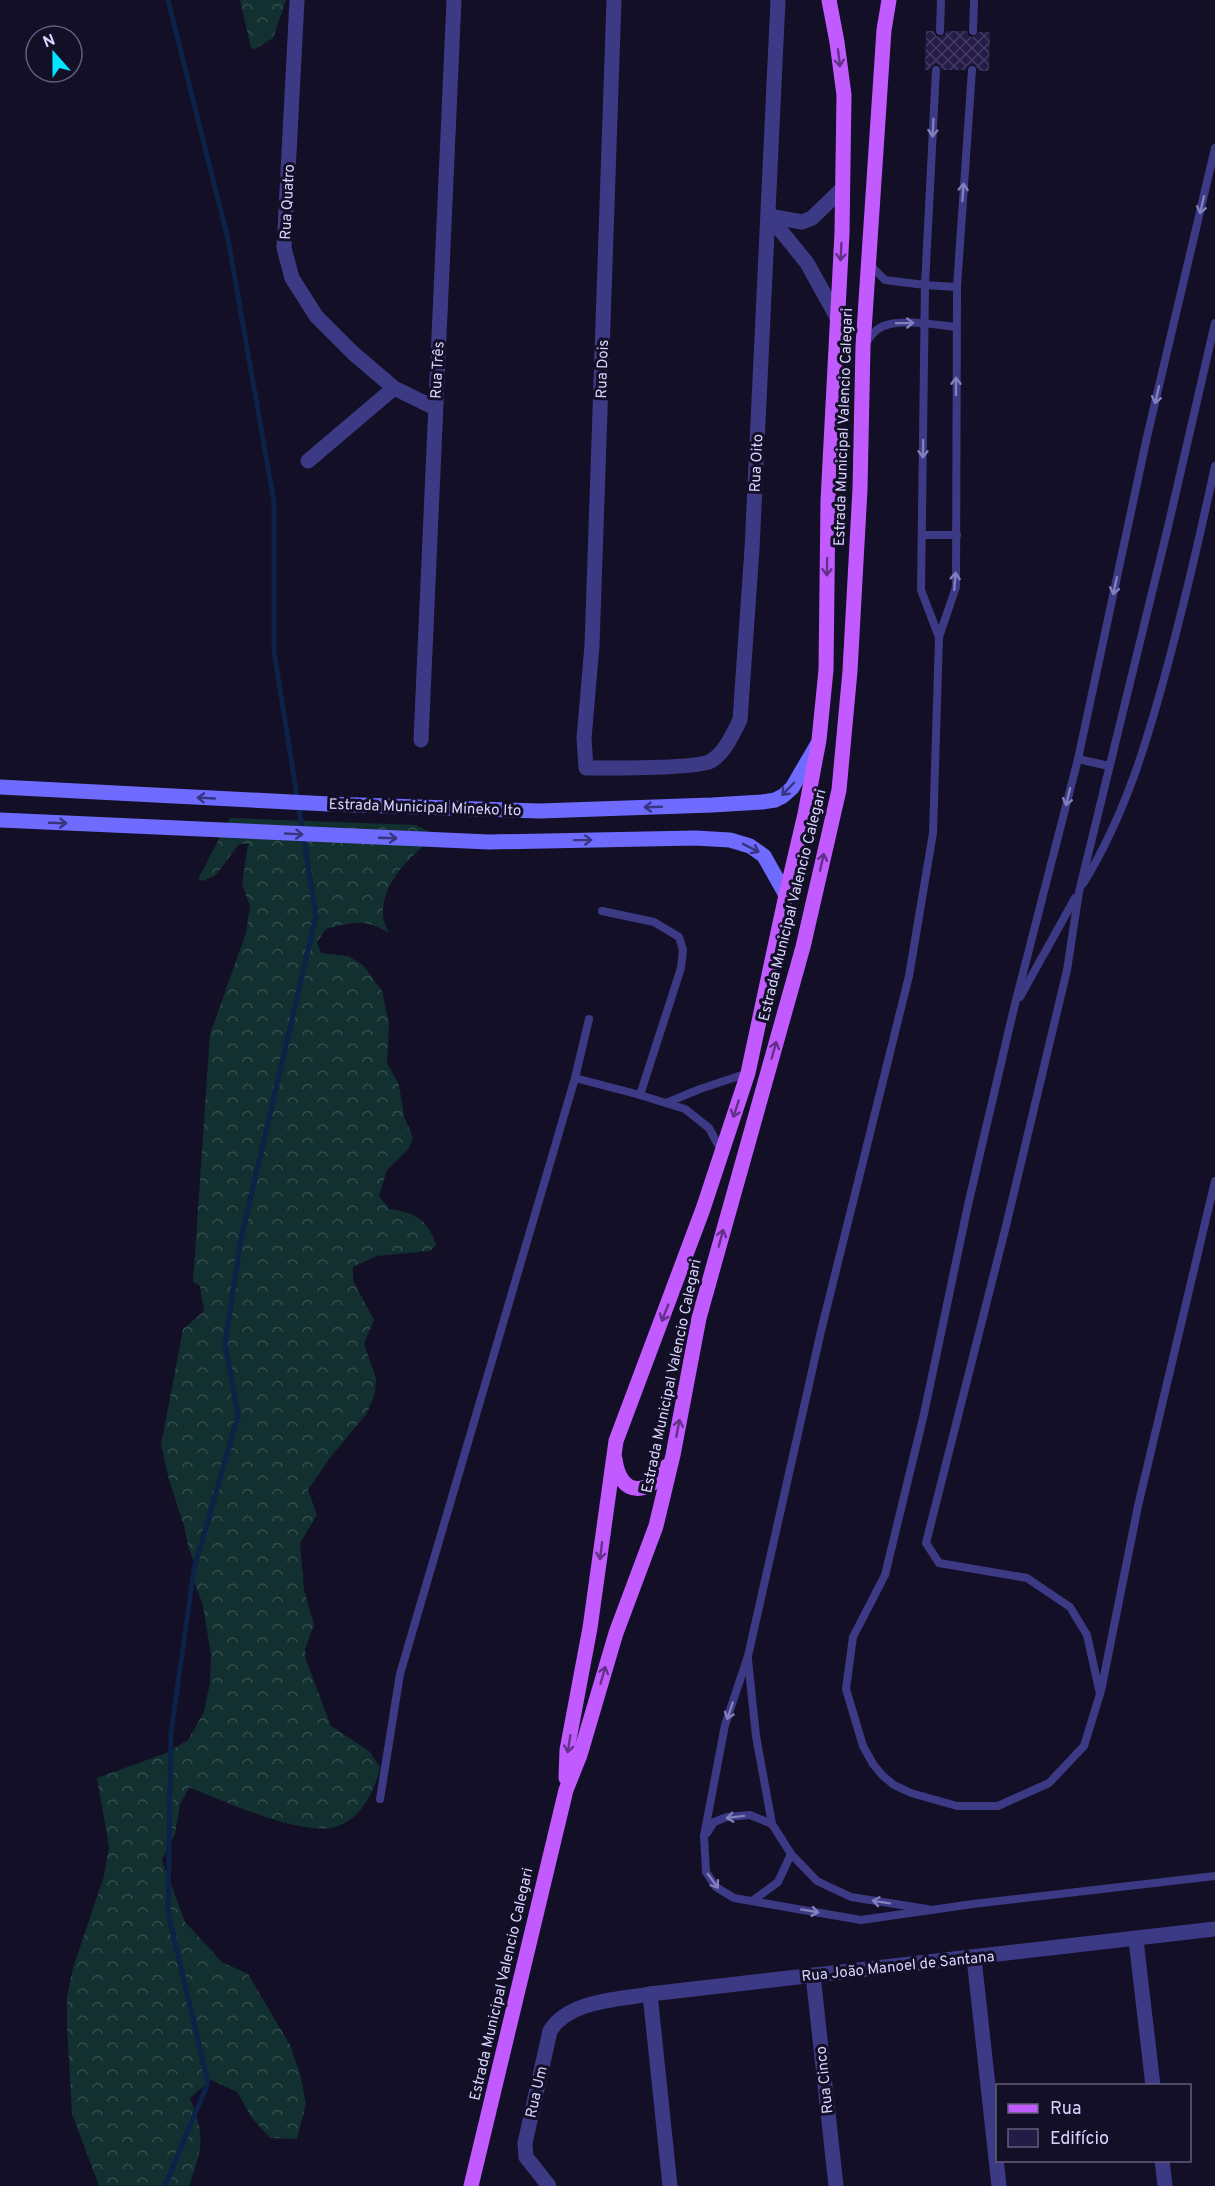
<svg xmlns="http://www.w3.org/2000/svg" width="1215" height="2186" viewBox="0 0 1215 2186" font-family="Overpass,sans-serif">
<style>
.forest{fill:url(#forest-crowns)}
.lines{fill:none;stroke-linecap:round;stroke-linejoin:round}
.stream{stroke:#0c2248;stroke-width:5}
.building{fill:url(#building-cross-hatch)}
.lane{stroke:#3d3a85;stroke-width:8}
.street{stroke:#3d3a85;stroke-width:15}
.secondary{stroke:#6f6bff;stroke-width:15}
.primary{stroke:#c25bff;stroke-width:15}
.oneway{stroke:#623188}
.oneway2{stroke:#837fbc}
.oneway3{stroke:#38347d}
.labels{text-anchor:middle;stroke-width:6;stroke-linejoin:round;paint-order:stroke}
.street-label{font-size:15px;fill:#d9d4ff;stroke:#130f26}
</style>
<defs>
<pattern id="forest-crowns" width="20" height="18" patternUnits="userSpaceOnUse" patternTransform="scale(1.5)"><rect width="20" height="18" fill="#12302f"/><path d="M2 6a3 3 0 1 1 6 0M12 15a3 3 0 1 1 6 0" fill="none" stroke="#344d4e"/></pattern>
<pattern id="building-cross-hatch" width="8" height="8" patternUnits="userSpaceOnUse" patternTransform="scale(1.5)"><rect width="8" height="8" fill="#241b47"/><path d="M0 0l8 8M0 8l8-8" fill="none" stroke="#433b63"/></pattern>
</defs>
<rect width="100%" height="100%" fill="#130f26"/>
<g class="forest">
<polygon points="240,0 286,0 273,38 255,49 251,48"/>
<path d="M230,818L416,825L430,832V840C408,859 382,883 383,915C383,921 387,928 389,933C363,918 354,922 326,929L317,942L321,953L348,956L363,965L382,991L389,1023L387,1063L399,1085L404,1116L413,1138L409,1148L387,1170L379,1196L389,1209C414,1212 428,1219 436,1245L430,1251L377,1256L353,1267V1281L374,1320L364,1344L376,1378L375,1393L367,1413L329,1459L308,1490L317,1515L300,1543L304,1589L314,1625L305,1649L306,1660L331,1726L369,1751L380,1767C375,1791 359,1824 330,1828C294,1833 223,1801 189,1787L180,1805L175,1834L162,1860L185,1922L222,1962L248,1974L290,2045L300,2074L306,2104L297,2139L270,2138L252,2118L237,2092L211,2080L190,2098C205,2137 203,2145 190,2184L188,2186H99L72,2114L67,2025V1997L73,1968L104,1876L109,1847L97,1778L166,1753L188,1740L204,1712L210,1683L211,1656L203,1605L193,1579L196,1568L188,1546L184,1526L169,1480L161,1445L183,1329L204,1311L200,1286L193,1282L210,1034L246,933L250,906L242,884L248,844H239L216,875L203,881L198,879Z"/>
</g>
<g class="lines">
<polyline class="stream" points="165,2186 208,2083 168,1912 171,1733 194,1569 238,1416 225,1344 241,1239 316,916 274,651 274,502 228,239 168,0"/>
</g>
<polygon class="building" points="926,31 934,31 936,36 940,37 945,35 946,31 967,31 969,36 973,37 979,32 990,32 989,71 978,71 976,65 972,64 967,66 966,70 942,70 940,65 936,64 931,66 930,70 925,70"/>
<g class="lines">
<g class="lane">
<polyline points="940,31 941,0"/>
<polyline points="973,31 974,0"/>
<polyline points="936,70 925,285 921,590 939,637"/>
<polyline points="972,70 957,287 956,587 939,637 933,833 909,976 821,1331 748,1656 725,1725 704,1836 706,1872 716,1887 734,1898 861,1920 973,1904 1215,1876"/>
<polyline points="1215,148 1147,437 1078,759 1014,1008 968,1205 924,1414 885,1575 853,1637 846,1689 863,1746 873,1764 883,1776 894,1785 911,1793 957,1806 998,1806 1049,1783 1084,1746 1100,1694 1087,1635 1070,1607 1027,1578 939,1563 926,1543 1006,1226 1067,970 1079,892 1168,527 1215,323"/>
<polyline points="868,263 885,280 925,285 957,287"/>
<path d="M865,344C869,339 873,332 878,329C894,317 937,325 956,327"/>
<polyline points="922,535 957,535"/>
<polyline points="1078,759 1109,766"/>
<path d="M1083,884C1126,814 1148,739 1169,660C1186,596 1201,531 1215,466"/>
<polyline points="602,911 654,922 679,937 683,950 681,968 640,1095"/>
<polyline points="1020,997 1075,898"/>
<polyline points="575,1078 640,1095 685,1109 709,1128 722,1152"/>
<polyline points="666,1103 700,1089 748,1073"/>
<polyline points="748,1660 756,1736 772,1824 791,1854 817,1881 851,1897 927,1909"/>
<polyline points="1101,1691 1138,1506 1215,1181"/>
<polyline points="380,1799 400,1674 575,1078 589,1019"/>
<polyline points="707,1833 714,1822 727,1817 750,1815 772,1824"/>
<polyline points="752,1901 778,1882 791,1854"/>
</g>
<g class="street">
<polyline points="297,0 284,248 292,278 316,316 353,353 394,388 435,408"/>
<path d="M614,0L592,646L584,738L586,768C607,768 697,769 711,761C725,753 733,733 740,720L752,549L778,0"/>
<polyline points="769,216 807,263 838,319"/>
<polyline points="769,216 802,222 812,218 842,189"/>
<polyline points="308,461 394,388"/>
<polyline points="421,740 454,0"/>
<polyline points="1136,1940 1153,2086"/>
<polyline points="974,1958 999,2186"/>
<polyline points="813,1975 836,2186"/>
<polyline points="650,1994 670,2186"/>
<polyline points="1162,2160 1165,2186"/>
<path d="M549,2186L526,2157L525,2143L550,2031C569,2000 618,2000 650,1994L1215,1929"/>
</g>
<g class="secondary">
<polyline points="0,787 329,804 540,811 712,805 762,802 775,800 783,796 792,788 817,745"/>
<polyline points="0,820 489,842 695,838 730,840 750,846 764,856 786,895"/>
</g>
<g class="primary">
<path d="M615,1459C620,1498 650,1496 667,1466"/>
<polyline points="566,1778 567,1750 590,1628 616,1441 703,1209 748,1073 786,895 805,814 819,740 826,670 828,501 842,233 844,95 837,42 829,0"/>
<polyline points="471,2186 566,1790 580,1755 616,1633 656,1526 673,1455 699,1318 803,947 839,790 850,671 860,489 863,346 884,30 889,0"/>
</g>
</g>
<defs><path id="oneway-shaft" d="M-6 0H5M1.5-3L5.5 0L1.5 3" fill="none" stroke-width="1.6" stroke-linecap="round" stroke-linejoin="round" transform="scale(1.5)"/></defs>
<g class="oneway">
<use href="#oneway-shaft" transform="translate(839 58) rotate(83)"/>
<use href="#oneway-shaft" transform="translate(841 252) rotate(93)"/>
<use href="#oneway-shaft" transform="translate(827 567) rotate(91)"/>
<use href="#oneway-shaft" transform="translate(822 862) rotate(-77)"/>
<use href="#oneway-shaft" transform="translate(774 1050) rotate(-74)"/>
<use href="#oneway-shaft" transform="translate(736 1109) rotate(108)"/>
<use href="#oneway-shaft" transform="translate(721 1238) rotate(-75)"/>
<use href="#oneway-shaft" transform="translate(665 1313) rotate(111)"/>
<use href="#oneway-shaft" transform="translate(678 1428) rotate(-79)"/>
<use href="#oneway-shaft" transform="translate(601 1551) rotate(97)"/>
<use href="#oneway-shaft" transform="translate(603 1675) rotate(-74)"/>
<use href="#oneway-shaft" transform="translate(569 1744) rotate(99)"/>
</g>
<g class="oneway2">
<use href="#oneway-shaft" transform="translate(933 128) rotate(93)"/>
<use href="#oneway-shaft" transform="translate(963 192) rotate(-86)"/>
<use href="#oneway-shaft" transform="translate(1202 205) rotate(103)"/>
<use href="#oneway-shaft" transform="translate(905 323) rotate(-1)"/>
<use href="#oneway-shaft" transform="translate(956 386) rotate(-90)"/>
<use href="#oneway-shaft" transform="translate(1157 395) rotate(103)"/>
<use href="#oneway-shaft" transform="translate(923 449) rotate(91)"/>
<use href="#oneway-shaft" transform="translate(955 581) rotate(-85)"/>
<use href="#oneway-shaft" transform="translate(1115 586) rotate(102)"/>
<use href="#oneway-shaft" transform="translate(1068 797) rotate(104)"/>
<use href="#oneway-shaft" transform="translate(730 1711) rotate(108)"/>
<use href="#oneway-shaft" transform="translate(735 1817) rotate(173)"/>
<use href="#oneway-shaft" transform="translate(713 1881) rotate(54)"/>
<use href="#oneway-shaft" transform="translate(881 1902) rotate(-171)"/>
<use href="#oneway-shaft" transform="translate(810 1911) rotate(10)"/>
</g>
<g class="oneway3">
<use href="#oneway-shaft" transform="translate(788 789) rotate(134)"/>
<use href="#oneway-shaft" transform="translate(206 798) rotate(-177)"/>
<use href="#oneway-shaft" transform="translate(653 807) rotate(178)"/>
<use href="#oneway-shaft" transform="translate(58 823) rotate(2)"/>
<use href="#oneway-shaft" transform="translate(294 834) rotate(3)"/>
<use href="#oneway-shaft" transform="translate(388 838) rotate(2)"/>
<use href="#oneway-shaft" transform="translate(583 840) rotate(-1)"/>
<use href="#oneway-shaft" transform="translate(751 848) rotate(27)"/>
</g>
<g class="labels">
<g class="street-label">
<text transform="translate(287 202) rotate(-87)" y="5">Rua Quatro</text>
<text transform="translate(602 369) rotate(-88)" y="5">Rua Dois</text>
<text transform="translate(437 370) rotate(-87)" y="5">Rua Três</text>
<text transform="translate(843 427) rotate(-88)" y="5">Estrada Municipal Valencio Calegari</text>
<text transform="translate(756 463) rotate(-87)" y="5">Rua Oito</text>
<text transform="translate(425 807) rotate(2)" y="5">Estrada Municipal Mineko Ito</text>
<text transform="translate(792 905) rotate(-76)" y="5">Estrada Municipal Valencio Calegari</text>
<text transform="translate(671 1376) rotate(-78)" y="5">Estrada Municipal Valencio Calegari</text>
<text transform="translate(898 1966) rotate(-6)" y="5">Rua João Manoel de Santana</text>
<text transform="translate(501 1984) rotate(-77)" y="5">Estrada Municipal Valencio Calegari</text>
<text transform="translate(824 2080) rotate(-96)" y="5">Rua Cinco</text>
<text transform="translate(536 2092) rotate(-77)" y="5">Rua Um</text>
</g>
</g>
<rect x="996" y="2084" width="195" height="78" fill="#130f26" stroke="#625e7d" stroke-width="1.5"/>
<rect x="1008" y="2104" width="30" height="9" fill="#c25bff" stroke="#625e7d" stroke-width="1.5"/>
<text x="1050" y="2114" font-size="18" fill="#d9d4ff">Rua</text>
<rect x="1008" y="2129" width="30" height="18" fill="#241b47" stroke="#625e7d" stroke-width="1.5"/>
<text x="1050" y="2144" font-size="18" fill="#d9d4ff">Edifício</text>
<g transform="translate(54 54) rotate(339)"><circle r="28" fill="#130f26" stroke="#625e7d" stroke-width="1.5"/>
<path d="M0-4.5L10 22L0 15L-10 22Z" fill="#00e5ff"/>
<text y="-9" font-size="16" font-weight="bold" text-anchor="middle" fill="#d9d4ff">N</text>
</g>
</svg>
